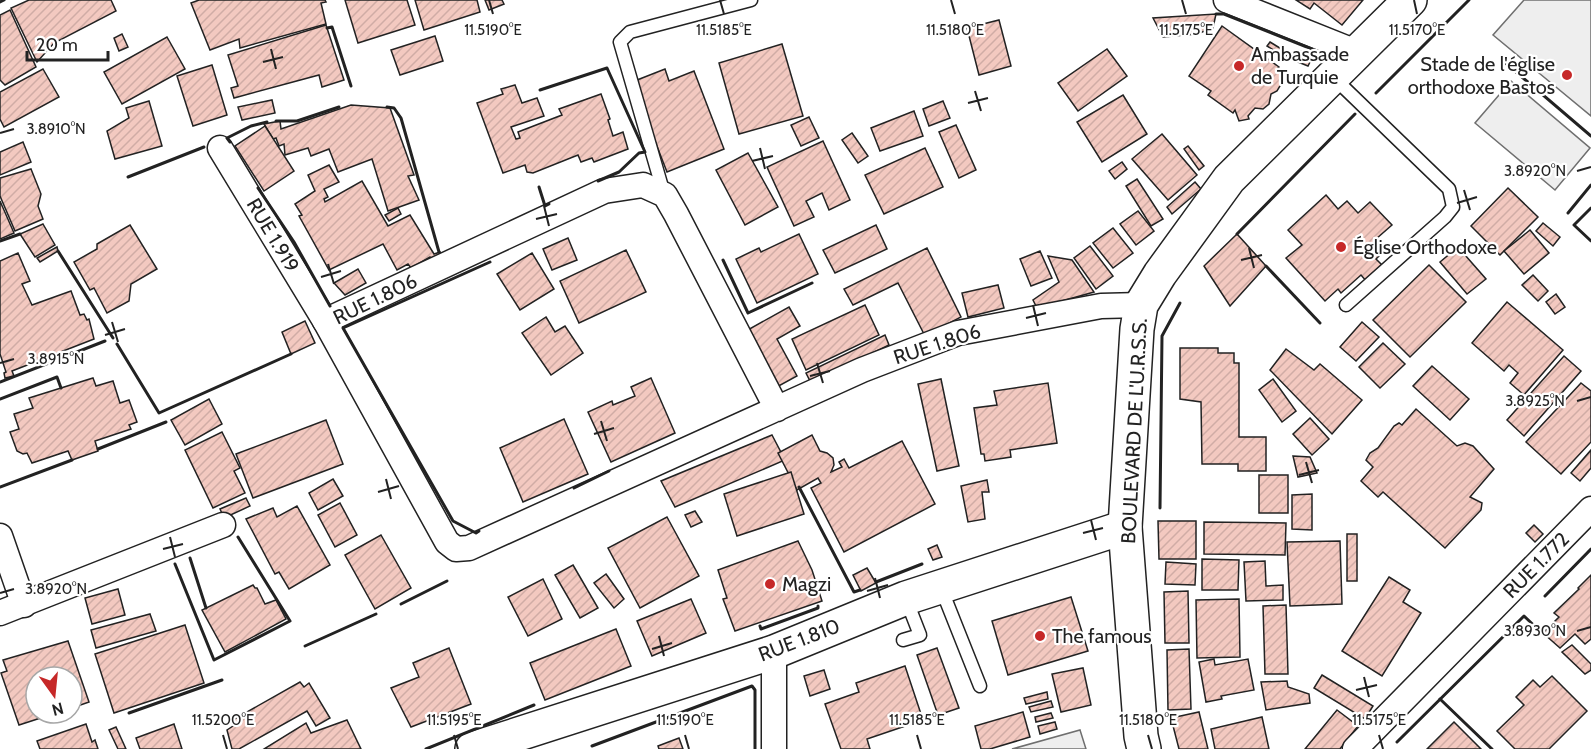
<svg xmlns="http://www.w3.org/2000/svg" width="1591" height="749" viewBox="0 0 1591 749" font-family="Cabin,sans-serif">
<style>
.grass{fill:#eee;stroke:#6f6f6f;stroke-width:1.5}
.building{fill:url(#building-hatch);stroke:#222;stroke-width:1.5}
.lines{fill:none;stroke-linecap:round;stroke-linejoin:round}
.lane-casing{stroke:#222;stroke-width:15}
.street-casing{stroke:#222;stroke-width:27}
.secondary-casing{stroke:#222;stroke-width:36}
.lane{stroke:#fff;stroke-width:12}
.street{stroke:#fff;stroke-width:24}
.secondary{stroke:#fff;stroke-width:33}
.wall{stroke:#222;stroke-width:3}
.ticks{fill:none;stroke:#222;stroke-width:2}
.poi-dot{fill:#c62828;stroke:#fff;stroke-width:2}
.labels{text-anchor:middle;stroke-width:4.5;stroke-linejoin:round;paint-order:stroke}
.poi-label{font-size:20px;fill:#222;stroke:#fff;text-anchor:start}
.street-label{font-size:20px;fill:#222;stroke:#fff}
.ticks-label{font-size:15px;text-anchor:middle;fill:#222;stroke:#fff;stroke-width:4.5;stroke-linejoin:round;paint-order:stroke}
</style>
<defs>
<pattern id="building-hatch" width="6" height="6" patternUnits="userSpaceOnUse" patternTransform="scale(1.5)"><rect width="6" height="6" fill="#f3c9c0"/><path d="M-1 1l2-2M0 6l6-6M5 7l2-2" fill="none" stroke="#d0aca5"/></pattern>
</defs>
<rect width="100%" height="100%" fill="#fff"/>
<g class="grass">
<polygon points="1524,0 1591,0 1591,116 1493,35"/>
<polygon points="1511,81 1590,148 1555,190 1475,123"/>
<polygon points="1080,730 1086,749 1012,749"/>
</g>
<g class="building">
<polygon points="29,0 111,0 116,11 54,43 37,62 11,8"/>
<polygon points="199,0 325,0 326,2 321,3 326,24 240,48 239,39 210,50 191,3"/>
<polygon points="345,0 407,0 415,25 358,43"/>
<polygon points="415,0 477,0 480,12 424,30"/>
<polygon points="485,0 502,0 504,4 489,10"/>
<polygon points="1296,0 1363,0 1342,25 1314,3 1310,9"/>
<polygon points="10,10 36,67 5,85 0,80 0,15"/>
<polygon points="1216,14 1213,28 1197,34 1163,37 1153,18"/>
<polygon points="999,20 1011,66 979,75 967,28"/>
<polygon points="326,25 344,80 322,87 319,75 234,98 231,88 238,86 228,55"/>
<polygon points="1222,26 1279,67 1277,69 1286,76 1277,91 1271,94 1269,104 1263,109 1255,108 1248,116 1249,119 1239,121 1235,110 1233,113 1208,95 1211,91 1189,76"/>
<polygon points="122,34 128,47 119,51 114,38"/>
<polygon points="435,36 443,61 400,75 391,50"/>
<polygon points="167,37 185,69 122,104 104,72"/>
<polygon points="1270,42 1288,53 1285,57 1267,46"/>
<polygon points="782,44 803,116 739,134 719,63"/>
<polygon points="1107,49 1127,76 1078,111 1058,83"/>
<polygon points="1297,50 1313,56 1308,66 1293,60"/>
<polygon points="212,65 227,115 193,126 177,76"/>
<polygon points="43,69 59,97 4,127 0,119 0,92"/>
<polygon points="665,69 669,81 694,71 724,149 667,172 632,82"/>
<polygon points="515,85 522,103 537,98 544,116 511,127 516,139 520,138 518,132 562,115 559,109 601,94 610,119 608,120 613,136 623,132 628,149 594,162 592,158 581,162 578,155 533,173 527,172 525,165 503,173 477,103 503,94 501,89"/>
<polygon points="1123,95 1147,134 1102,162 1077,122"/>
<polygon points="272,100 275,113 242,120 238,107"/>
<polygon points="149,101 162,146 115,159 107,131 129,118 126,108"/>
<polygon points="943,101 950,118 929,126 923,109"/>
<polygon points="351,105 390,108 414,175 408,176 419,200 388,211 372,159 338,172 329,149 311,156 308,148 285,155 284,144 279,146 276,138 273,139 264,124 280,121 281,129"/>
<polygon points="914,111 923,136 880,151 871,128"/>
<polygon points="809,117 819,138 801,146 791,125"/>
<polygon points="956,125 976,170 959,178 939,132"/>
<polygon points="265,126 294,171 264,191 235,146"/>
<polygon points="852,133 868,156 858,163 842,140"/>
<polygon points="1162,134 1197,175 1168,200 1132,159"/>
<polygon points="823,141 850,200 829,210 822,193 806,201 814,217 794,226 767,167"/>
<polygon points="23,142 31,162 0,175 0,152"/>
<polygon points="1188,146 1204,166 1199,170 1184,149"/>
<polygon points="925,148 943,187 884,214 865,175"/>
<polygon points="748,153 778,207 745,225 716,170"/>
<polygon points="1122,162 1127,169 1115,179 1109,171"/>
<polygon points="329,165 339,182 324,189 328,197 324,199 325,202 362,181 388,226 410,215 434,254 440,252 441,256 432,260 430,257 411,268 408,264 397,270 383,244 329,270 299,216 302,215 295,204 315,191 308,175"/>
<polygon points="31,169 41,194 38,206 43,219 15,231 0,196 0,178"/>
<polygon points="1137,179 1163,219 1151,226 1126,186"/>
<polygon points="1195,182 1201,189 1172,214 1167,207"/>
<polygon points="1508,188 1538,217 1500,255 1471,226"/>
<polygon points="1326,195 1338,209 1347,201 1358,213 1370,202 1392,225 1376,239 1386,249 1376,259 1384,267 1367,282 1361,275 1341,293 1338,289 1325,301 1286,258 1302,245 1288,230"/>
<polygon points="0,201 14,233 0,239"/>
<polygon points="398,208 401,214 389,221 385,215"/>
<polygon points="1138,211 1154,231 1136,245 1120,224"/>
<polygon points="1543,223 1560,237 1553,246 1536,231"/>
<polygon points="43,224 55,245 35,257 20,234"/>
<polygon points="130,225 157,269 131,284 129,301 107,313 94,288 90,290 74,262 97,249 97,244"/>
<polygon points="876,225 887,249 835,273 823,250"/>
<polygon points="1113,228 1133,253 1113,268 1093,243"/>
<polygon points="1530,230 1549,253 1524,274 1504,251"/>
<polygon points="799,234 818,274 757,303 736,259 759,248 761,252"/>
<polygon points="1237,234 1266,266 1230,306 1204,266"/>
<polygon points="568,238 577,260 552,270 543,249"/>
<polygon points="1090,246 1113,276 1096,289 1074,258"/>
<polygon points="57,247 58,251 40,262 37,258"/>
<polygon points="1458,247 1486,279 1467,294 1440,262"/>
<polygon points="927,248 961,317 925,336 898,283 853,305 844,289"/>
<polygon points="626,250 646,292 579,323 560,281"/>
<polygon points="1040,251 1052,278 1031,286 1020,259"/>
<polygon points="18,253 30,281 22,284 32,305 71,291 80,315 84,314 87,320 89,319 94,339 12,371 14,376 5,378 4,373 6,372 0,354 0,261"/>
<polygon points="532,253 554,289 520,310 497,274"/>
<polygon points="1048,256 1072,260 1094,292 1037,308 1033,300 1059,282"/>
<polygon points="1429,265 1466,302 1410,357 1373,320"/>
<polygon points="358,269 366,283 345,295 334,283"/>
<polygon points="1533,275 1548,291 1538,301 1522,285"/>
<polygon points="998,285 1004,308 968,317 962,293"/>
<polygon points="1556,294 1565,307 1555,314 1546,302"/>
<polygon points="1507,302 1563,350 1524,395 1510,383 1518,373 1509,365 1504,371 1472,343"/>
<polygon points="865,305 879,335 806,370 792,339"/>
<polygon points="789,307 800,326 777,339 797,376 775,388 744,332"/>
<polygon points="546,317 555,332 565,326 583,353 551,375 522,333"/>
<polygon points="305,321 315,343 291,354 282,332"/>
<polygon points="1362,322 1379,337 1356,361 1340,347"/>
<polygon points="885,335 889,345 811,383 806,373"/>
<polygon points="1383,343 1405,364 1380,388 1359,367"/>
<polygon points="1180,348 1218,348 1218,353 1234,353 1234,363 1239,363 1239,437 1266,437 1266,471 1238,471 1238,464 1202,464 1201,402 1180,399"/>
<polygon points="1286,349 1314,370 1320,364 1362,400 1332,434 1270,370"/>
<polygon points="1564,356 1581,371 1524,436 1507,420"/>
<polygon points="1432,366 1469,399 1450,420 1413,386"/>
<polygon points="93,378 96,386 113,381 120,403 129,400 137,422 129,425 131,429 95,441 98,451 72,460 68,451 32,463 27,453 23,454 17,451 10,432 19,429 14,414 33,408 29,398"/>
<polygon points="651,378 675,433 611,462 588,412 612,401 613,405 635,396 631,387"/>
<polygon points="941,379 959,466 937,471 918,384"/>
<polygon points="1273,379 1296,411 1282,422 1259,390"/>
<polygon points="1048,383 1057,443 1010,450 1011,457 985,461 984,454 981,454 974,408 997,405 994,391"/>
<polygon points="1581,383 1591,391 1591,442 1561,474 1526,442"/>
<polygon points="209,399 222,424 185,445 171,420"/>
<polygon points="1416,409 1457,446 1465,443 1473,446 1494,469 1470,497 1482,503 1481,510 1445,548 1383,492 1378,497 1361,481 1373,467 1366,460 1370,453 1378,448 1394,426 1399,423 1402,425"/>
<polygon points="1310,418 1329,439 1312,455 1293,434"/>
<polygon points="564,419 588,474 523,502 500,448"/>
<polygon points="326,420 343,464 253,498 236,454"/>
<polygon points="222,432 240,468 234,471 245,493 213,508 185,450"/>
<polygon points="772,435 785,460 675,507 661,481"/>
<polygon points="812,435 820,451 827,453 833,458 834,465 831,472 842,467 839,462 844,459 849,468 902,441 935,504 844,552 811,488 821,483 818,478 797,490 778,453"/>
<polygon points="1591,450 1591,468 1580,481 1571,473"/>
<polygon points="1293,456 1310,457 1317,473 1298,477"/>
<polygon points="791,472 804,514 737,536 724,494"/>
<rect x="1259" y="475" width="29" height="38"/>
<polygon points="333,479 343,496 318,510 309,493"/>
<polygon points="987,480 989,492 982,492 985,519 968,522 961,486"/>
<polygon points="1312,494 1312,530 1292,529 1292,495"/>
<polygon points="246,498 250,506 224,518 220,509"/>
<polygon points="340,503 357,535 335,547 318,515"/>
<polygon points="297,506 330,565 289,589 279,572 275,574 246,519 273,508 277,517"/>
<polygon points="695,511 702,522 691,527 685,515"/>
<polygon points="667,517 699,576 640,608 608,548"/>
<polygon points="1158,521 1196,521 1196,559 1159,559"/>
<polygon points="1204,522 1286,523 1285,555 1204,554"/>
<polygon points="1534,525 1543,534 1535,542 1526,533"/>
<rect x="1347" y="534" width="10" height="47"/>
<polygon points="381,535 411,588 375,609 345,555"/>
<polygon points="798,541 812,570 822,601 735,631 723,599 727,598 718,570"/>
<polygon points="1340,541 1342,604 1290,606 1287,542"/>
<polygon points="937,545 942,557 933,560 928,549"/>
<polygon points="1202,559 1239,560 1238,590 1202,590"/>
<polygon points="1265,561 1266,586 1283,585 1283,600 1246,601 1244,562"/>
<polygon points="1166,562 1196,564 1195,585 1165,584"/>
<polygon points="573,565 598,608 580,618 555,575"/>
<polygon points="867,568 876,583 861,591 853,575"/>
<polygon points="606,574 624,599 614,608 594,583"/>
<polygon points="1591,575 1591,639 1585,644 1575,634 1560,648 1543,633 1559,617 1554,613 1579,589 1578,588"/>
<polygon points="1389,577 1410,590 1403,602 1421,613 1382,676 1342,651"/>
<polygon points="543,579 562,619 528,636 508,597"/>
<polygon points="253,585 255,588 257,588 265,604 276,600 286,619 225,652 202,610"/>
<polygon points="118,589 125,615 92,624 85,598"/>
<polygon points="1188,591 1189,643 1165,643 1164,592"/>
<polygon points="1071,597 1088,651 1008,675 992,621"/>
<polygon points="691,599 706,633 652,656 637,621"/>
<polygon points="1239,599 1240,657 1197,658 1196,600"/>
<polygon points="1286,605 1288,674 1265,674 1263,606"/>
<polygon points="150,614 156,631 96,648 91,630"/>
<polygon points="185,625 204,683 114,713 95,654"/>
<polygon points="616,629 631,666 545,700 530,663"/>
<polygon points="68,641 89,702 72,708 72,677 36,677 36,713 56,713 19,725 1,673 7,671 3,660"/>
<polygon points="1572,645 1591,664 1591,670 1585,674 1562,652"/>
<polygon points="449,648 471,704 411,727 391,688 419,677 413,663"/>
<polygon points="937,648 959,708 938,715 917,655"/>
<polygon points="1189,649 1191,709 1168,710 1167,650"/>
<polygon points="1214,659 1215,665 1248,659 1254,690 1221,696 1222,699 1206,702 1199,662"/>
<polygon points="905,666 923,720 867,739 870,749 841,749 825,704 859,692 856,683"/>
<polygon points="1083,668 1091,705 1061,712 1052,674"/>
<polygon points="824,670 830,689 810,696 804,676"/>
<polygon points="1322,675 1373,706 1365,719 1314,688"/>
<polygon points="1552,676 1587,711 1549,749 1515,749 1497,731 1524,705 1516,697 1533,680 1540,687"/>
<polygon points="1287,681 1288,687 1309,694 1310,703 1266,710 1261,682"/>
<polygon points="300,682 304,687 309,683 330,718 316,726 307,711 239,749 232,749 227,730 233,726 231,721"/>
<polygon points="1047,692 1048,699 1026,704 1024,698"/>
<polygon points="1051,701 1053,707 1031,712 1029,707"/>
<polygon points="1337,710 1358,726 1340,749 1305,749"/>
<polygon points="1023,712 1030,737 990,749 981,749 975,726"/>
<polygon points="1199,712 1208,749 1179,749 1171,718"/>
<polygon points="1051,713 1053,718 1036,722 1035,717"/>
<polygon points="1262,717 1269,749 1215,749 1211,729"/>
<polygon points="347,720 361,749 264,749 306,723 311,733"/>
<polygon points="1055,722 1057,729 1040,734 1038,726"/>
<polygon points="1454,722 1481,749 1427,749"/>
<polygon points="86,724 92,742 95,740 98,749 40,749 37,741"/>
<polygon points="174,724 182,749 140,749 136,738"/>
<polygon points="116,727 126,749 118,749 109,730"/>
<polygon points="679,738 683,749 659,749 658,746"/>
</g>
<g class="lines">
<defs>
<g id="lane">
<polyline points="1334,78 1449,189 1453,207 1445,217 1346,305"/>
<polyline points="664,194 620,42 630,32 751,0"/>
<polyline points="941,588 980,686"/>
<polyline points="903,640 920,635 906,599"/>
</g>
<g id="street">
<polyline points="1226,0 1356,52"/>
<polyline points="220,148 325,321"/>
<polyline points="777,409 676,214 665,195 643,185 604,191 325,321 447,542 456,549 469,548 862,370 958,333 1101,306 1141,305"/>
<polyline points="0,536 24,605"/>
<polyline points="0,613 223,525"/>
<polyline points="774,749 774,652"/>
<polyline points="1355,749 1591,509"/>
</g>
<g id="secondary">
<polyline points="472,749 774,652 906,598 1125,527"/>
<polyline points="1144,749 1141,736 1125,527 1137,329 1141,305 1160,274 1229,179 1410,0"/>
</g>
</defs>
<use href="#lane" class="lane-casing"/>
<use href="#street" class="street-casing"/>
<use href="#secondary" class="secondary-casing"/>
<use href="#lane" class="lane"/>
<use href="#street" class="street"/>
<use href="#secondary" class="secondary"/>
<g class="wall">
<polyline points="0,2 4,0"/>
<polyline points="1216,14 1224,14 1332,57"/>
<polyline points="327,28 332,27 351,86"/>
<polyline points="1502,60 1591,136"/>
<polyline points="540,90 607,68 645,152 639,153 619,172 598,181"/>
<polyline points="1376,93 1469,0"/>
<polyline points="387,107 394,108 401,118 439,252"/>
<polyline points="276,121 297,121 339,107"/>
<polyline points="230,142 227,138 251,126 267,122"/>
<polyline points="128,177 204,147"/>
<polyline points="539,187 545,206 549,204"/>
<polyline points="258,188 294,242 330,306"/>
<polyline points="1591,208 1574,225 1591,241"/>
<polyline points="1568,213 1591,185"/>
<polyline points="1237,234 1355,114"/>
<polyline points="0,241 20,234"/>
<polyline points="58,251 113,338"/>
<polyline points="723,260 748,313 812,283"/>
<polyline points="1266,266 1320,323"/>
<polyline points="117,344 159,413 291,354"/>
<polyline points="0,382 105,341"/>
<polyline points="0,399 57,377 61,388"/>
<polyline points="98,449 166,422"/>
<polyline points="0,487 72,460"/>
<polyline points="799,487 854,592 860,590"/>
<polyline points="574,488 609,471"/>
<polyline points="1160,508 1162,336 1180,303"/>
<polyline points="479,531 476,533 453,521 343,328 490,262"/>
<polyline points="190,558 206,608"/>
<polyline points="175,564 214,660 290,621 238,537"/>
<polyline points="876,582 922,564"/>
<polyline points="1545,596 1591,549"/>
<polyline points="401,604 447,581"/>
<polyline points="760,626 761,629 818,608 818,606"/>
<polyline points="305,646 376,614"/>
<polyline points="1440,699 1492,749"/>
<polyline points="129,713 222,680"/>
<polyline points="1397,742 1524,616 1545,636"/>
<polyline points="592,746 752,686 755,690 755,749"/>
<polyline points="426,749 534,705"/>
</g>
</g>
<path class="ticks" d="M489,0L493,14M720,0L724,14M951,0L955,14M1182,0L1186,14M1414,0L1417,14M271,49L276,69M263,62L283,57M975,91L981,111M968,103L988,98M0,133L14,129M760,148L765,169M752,161L773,156M1577,171L1591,167M1464,190L1470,210M1457,203L1477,197M544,206L549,226M536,219L557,214M1249,248L1254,268M1241,260L1262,255M328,264L334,284M321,277L341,271M1033,305L1038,326M1026,318L1046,313M112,322L118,342M105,335L125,329M0,363L14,359M817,363L823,383M810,376L830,371M1577,401L1591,397M601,421L607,441M594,434L614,428M1306,462L1312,483M1299,475L1319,470M386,479L391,499M378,492L399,486M1091,520L1096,540M1083,533L1103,528M170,537L175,557M163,549L183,544M875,578L880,598M867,591L888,585M0,593L14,589M1577,631L1591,627M659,636L664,656M652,649L672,643M1364,677L1369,697M1356,690L1377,685M223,735L227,749M454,735L458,749M685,735L689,749M917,735L921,749M1148,735L1152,749M1379,735L1383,749"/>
<g class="poi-dot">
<circle cx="1239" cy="66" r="6"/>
<circle cx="1567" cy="75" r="6"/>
<circle cx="1341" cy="247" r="6"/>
<circle cx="770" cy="584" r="6"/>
<circle cx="1040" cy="636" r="6"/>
</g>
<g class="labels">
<g class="poi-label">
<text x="1251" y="61">Ambassade<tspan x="1251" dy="23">de Turquie</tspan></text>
<text x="1555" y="71" text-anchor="end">Stade de l'église<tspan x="1555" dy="23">orthodoxe Bastos</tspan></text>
<text x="1353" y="254">Église Orthodoxe</text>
<text x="782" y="591">Magzi</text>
<text x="1052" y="643">The famous</text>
</g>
<g class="street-label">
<text transform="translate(273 235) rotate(59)" y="7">RUE 1.919</text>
<text transform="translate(375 299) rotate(-26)" y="7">RUE 1.806</text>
<text transform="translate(937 344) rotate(-18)" y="7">RUE 1.806</text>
<text transform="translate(1134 431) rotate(-87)" y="7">BOULEVARD DE L'U.R.S.S.</text>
<text transform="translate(1536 565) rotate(-45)" y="7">RUE 1.772</text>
<text transform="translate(799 640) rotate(-21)" y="7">RUE 1.810</text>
</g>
</g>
<g class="ticks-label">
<text x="493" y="35">11.5190°E</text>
<text x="724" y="35">11.5185°E</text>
<text x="955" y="35">11.5180°E</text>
<text x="1186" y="35">11.5175°E</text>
<text x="1417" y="35">11.5170°E</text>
<text x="56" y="134">3.8910°N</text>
<text x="1535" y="176">3.8920°N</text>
<text x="56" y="364">3.8915°N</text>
<text x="1535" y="406">3.8925°N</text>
<text x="56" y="594">3.8920°N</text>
<text x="1535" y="636">3.8930°N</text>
<text x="223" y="725">11.5200°E</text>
<text x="454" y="725">11.5195°E</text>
<text x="685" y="725">11.5190°E</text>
<text x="917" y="725">11.5185°E</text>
<text x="1148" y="725">11.5180°E</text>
<text x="1379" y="725">11.5175°E</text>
</g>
<g transform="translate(54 695) rotate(165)"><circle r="28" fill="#ffffff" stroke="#a7a7a7" stroke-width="1.5"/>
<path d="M0-4.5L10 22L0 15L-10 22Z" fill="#c62828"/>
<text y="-9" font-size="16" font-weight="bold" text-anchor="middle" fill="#222222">N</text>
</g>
<path d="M27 51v9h81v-9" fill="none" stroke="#222222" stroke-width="3"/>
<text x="36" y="51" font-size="18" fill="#222222" stroke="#ffffff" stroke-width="4.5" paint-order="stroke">20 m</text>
</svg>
